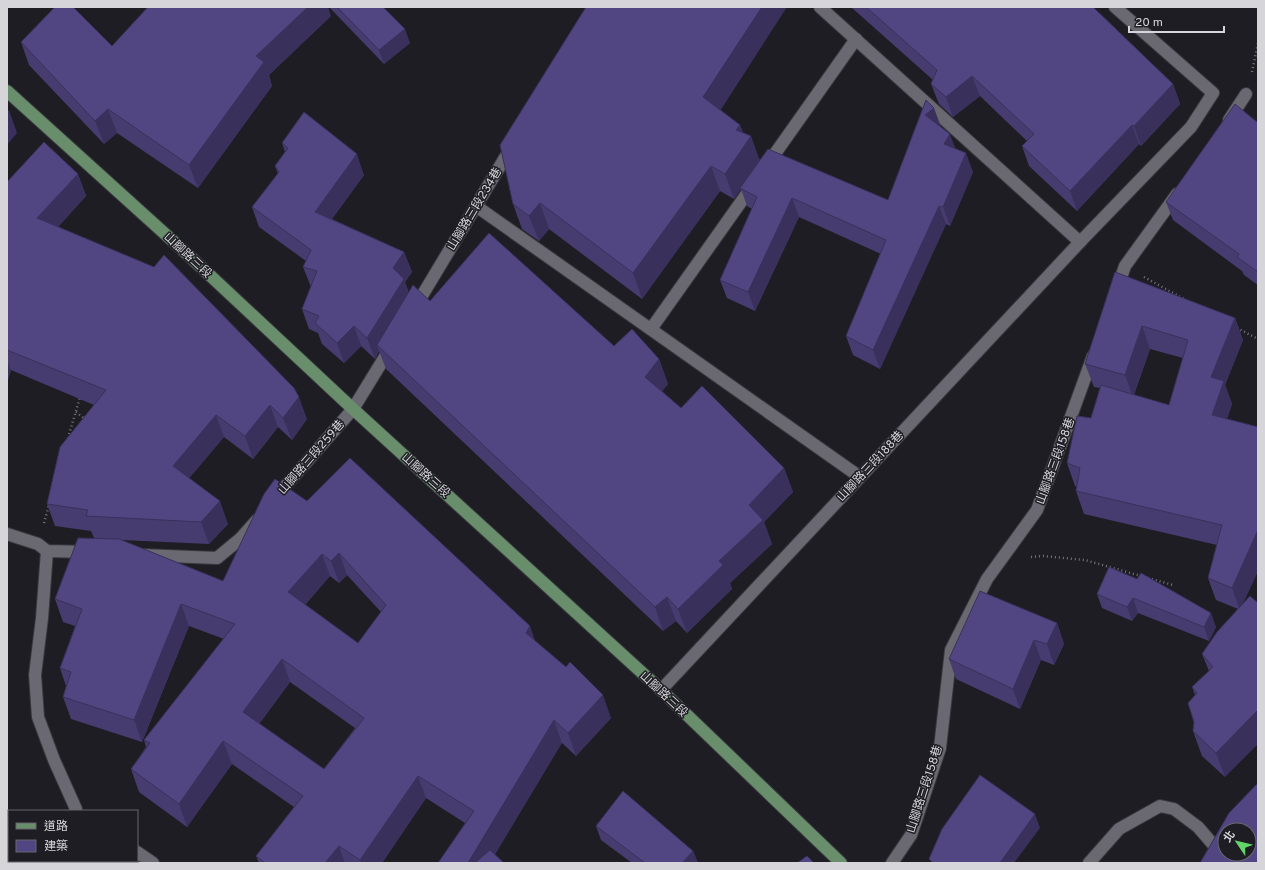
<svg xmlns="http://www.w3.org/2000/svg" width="1265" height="870" viewBox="0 0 1265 870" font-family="Overpass,'Noto Sans TC',sans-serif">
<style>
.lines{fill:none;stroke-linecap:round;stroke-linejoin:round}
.stream{stroke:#33265f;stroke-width:9}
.minor-casing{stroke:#39383e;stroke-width:14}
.major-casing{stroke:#39383e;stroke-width:14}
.path{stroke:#75747a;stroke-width:2.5;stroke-dasharray:1 3;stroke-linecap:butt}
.minor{stroke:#6a6972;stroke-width:12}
.major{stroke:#688e6c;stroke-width:12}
.wall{fill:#463c70;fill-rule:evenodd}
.shaded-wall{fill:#39315b}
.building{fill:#514682;stroke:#39315b;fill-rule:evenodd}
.labels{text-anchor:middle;stroke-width:3;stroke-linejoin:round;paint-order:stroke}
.street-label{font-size:12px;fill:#d6d5da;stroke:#1e1d24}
</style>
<rect width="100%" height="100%" fill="#1e1d24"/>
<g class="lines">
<polyline class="stream" points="9,863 10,861"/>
<defs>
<g id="minor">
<polyline points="820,7 1080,242"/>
<polyline points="1229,120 1246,94"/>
<polyline points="767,165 856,39"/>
<polyline points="476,206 860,477"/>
<polyline points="1117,289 1125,266 1177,194"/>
<polyline points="414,309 512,146"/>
<polyline points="651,329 753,185"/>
<polyline points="275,498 353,409 391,347"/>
<polyline points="7,534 38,544 47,551 88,552"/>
<polyline points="47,551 42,618 35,675 38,717 54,760 76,809"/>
<polyline points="142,555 217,558 240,539 257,520"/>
<polyline points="661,690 1080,242 1191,127 1213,93 1115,7"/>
<polyline points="137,852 153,863"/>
<polyline points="44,863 46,861"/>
<polyline points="892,863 911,835 940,748 951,650 987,579 1037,510 1093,356"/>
<polyline points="1089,863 1119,829 1160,806 1174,809 1198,827 1217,849"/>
</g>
<polyline id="major" points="7,91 185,252 353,409 661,690 841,863"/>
</defs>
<use href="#minor" class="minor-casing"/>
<use href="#major" class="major-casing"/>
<g class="path">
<polyline points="1252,72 1258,43"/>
<polyline points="1144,277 1184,299"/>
<polyline points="1237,328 1258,339"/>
<polyline points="76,412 86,420"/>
<polyline points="68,438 80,397"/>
<polyline points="44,523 49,505"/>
<polyline points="1031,557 1043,556 1085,560 1141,576"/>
<polyline points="1148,578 1173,585"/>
</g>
<use href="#minor" class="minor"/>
<use href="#major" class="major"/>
</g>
<g class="wall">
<polygon points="329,7 383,7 410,43 384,64"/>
<polygon points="851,7 1093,7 1173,84 1180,104 1141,146 1139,144 1077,211 1029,166 1022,146 1027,141 980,96 953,117 939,104 931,84 933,80"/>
<polygon points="331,16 269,75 272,86 198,188 117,133 104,144 29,65 21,42 112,46"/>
<polygon points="926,100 941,127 956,149 973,172 950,226 946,224 880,369 853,355 846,336 881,254 799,217 755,311 727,298 720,280 752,209 747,206 741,189 734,199 720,191 642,299 549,229 539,241 522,229 513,204 721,110 740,125 743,133 760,160 888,200"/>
<polygon points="1258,121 1258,285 1244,275 1242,271 1173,220 1166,202"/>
<polygon points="282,143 364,175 332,219 404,252 412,272 405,282 409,293 430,301 614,346 659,359 668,384 662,391 681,408 784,468 793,492 764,522 772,544 730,583 732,589 687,633 676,621 663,631 386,369 379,351 375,359 361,346 344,363 322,344 318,333 309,329 302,309 311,287 303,267 306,261 259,227 252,207 278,174 275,166 285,152"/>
<path d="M78,174L86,196L58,227L307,419L292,440L278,427L253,459L224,437L189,478L228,524L209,544L121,540L223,581L307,501L536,642L611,718L576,756L562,743L438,863L465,823L426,798L382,863H259L256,856L294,807L232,764L187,827L139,792L131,769L146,747L144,740L224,639L189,626L142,742L71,719L63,697L66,686L60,668L75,626L63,622L55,599L94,538L91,531L55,526L47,504L94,405L11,370L7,383V182ZM347,575L381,612L358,643L305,605L330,576L339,583ZM290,682L355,728L324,769L259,724Z"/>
<path d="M1115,272L1235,318L1243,340L1225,385L1232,404L1227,419L1258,427V571L1243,603L1225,777L1202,756L1193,731L1194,722L1195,695L1192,687L1209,671L1202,654L1238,609L1216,600L1208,578L1217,545L1084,514L1076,491L1077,487L1075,486L1067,463L1091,418L1100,388L1094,387L1085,364ZM1150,349L1183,358L1169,405L1134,395Z"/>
<polygon points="1109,567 1216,627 1209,641 1138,613 1132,621 1102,608 1097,594"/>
<polygon points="1057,623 1064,644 1054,665 1041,660 1020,709 956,679 949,659"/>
<polygon points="596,826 693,851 698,863 632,863 601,840"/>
</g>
<g class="shaded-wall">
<polygon points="308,7 328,7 331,16 269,75 272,86 198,188 189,165 256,56"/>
<polygon points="762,7 787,7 713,122 703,97"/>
<polygon points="405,29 410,43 384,64 379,50"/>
<polygon points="972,76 980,96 953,117 946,97"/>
<polygon points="1173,84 1180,104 1141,146 1134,126"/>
<polygon points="934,108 941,127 932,134 925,115"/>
<polygon points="108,109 117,133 104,144 95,121"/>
<polygon points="9,110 17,133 7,145 7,112"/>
<polygon points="740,125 747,142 751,136 760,161 740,188 741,189 734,199 725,174 736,130"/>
<polygon points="1132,125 1139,144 1077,211 1070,191"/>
<polygon points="950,134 957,153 944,144"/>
<polygon points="966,153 973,172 950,226 943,207"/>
<polygon points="357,154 364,175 322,232 315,212"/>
<polygon points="711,166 720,191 642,299 633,273"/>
<polygon points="78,174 86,196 46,240 37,218"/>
<polygon points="792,198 799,217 755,311 748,292"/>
<polygon points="540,203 549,229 539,241 529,216"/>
<polygon points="939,206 946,224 880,369 873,350"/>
<polygon points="404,252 412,272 405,282 411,299 377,345 379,351 375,359 367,338 393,268"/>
<polygon points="1235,318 1243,340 1225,385 1232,404 1220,438 1212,415 1211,377"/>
<polygon points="354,326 361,346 344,363 337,343"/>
<polygon points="1142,326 1150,349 1133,397 1125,375"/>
<polygon points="659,359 668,384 654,401 645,377"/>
<polygon points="7,360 11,370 7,383"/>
<polygon points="299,397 307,419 292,440 283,418"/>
<polygon points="270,405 278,427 253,459 245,436"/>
<polygon points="216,415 224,437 181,488 173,466"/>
<polygon points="784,468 793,492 764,522 772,544 730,583 732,589 687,633 678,609 719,561 749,505"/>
<polygon points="220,501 228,524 209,544 201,522"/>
<polygon points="1258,530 1258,571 1240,610 1232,588"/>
<polygon points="339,553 347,575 339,583 331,561"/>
<polygon points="322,554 330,576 296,615 288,592"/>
<polygon points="667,597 676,621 663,631 655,607"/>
<polygon points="1133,598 1138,613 1132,621 1127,607"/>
<polygon points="181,604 189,626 142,742 134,720"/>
<polygon points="1211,613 1216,627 1209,641 1204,627"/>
<polygon points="1057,623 1064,644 1054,665 1047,644"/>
<polygon points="530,626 538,649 526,633"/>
<polygon points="1034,640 1041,660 1020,709 1013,689"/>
<polygon points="282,659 290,682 251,735 243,712"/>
<polygon points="603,695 611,718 576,756 568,733"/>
<polygon points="1258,710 1258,744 1225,777 1216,753"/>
<polygon points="554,720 562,743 490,863 468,863"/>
<polygon points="223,741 232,764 187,827 179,804"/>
<polygon points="418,776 426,798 382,863 361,863 360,860"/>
<polygon points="1035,814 1040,828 1014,863 1000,863"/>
<polygon points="339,846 345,863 325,863"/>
<polygon points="693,851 698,863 682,863"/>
</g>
<g class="building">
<polygon points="55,7 73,7 112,46 148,7 308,7 256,56 264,62 189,165 108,109 95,121 21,42"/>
<polygon points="337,7 383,7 405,29 379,50"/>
<polygon points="586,7 762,7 703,97 740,125 736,130 751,136 725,174 711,166 633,273 540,203 529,216 513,204 500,145"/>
<polygon points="866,7 1093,7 1173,84 1134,126 1132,125 1070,191 1022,146 1034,134 972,76 946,97 931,84 937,70"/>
<polygon points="926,100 934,108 925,115 950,134 944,144 966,153 943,207 939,206 873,350 846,336 886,240 792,198 748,292 720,280 757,197 740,188 768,149 888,200"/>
<polygon points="1235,104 1257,122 1258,121 1258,272 1237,257 1239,254 1166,202"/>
<polygon points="304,112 357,154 315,212 404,252 393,268 404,279 367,338 354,326 337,343 315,323 319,316 302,309 317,271 303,267 311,250 252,207 279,172 275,166 288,148 282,143"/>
<polygon points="44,142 78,174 37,218 154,267 164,255 294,388 299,397 283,418 270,405 245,436 216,415 173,466 220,501 201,522 86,516 88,510 47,504 60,447 106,390 7,350 7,182"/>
<polygon points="489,233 614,346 632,329 659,359 645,377 681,408 702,386 784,468 749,505 763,520 719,561 723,565 678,609 667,597 655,607 377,345 413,285 430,301"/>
<polygon points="1115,272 1235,318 1211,377 1224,381 1212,415 1258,427 1258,530 1232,588 1208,578 1222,525 1076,491 1080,468 1067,463 1077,416 1091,418 1101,385 1169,405 1188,340 1142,326 1125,375 1085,364"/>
<path d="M350,458L530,626L526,633L566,667L570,662L603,695L568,733L554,720L468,863H438L474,811L418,776L360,860L339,846L325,863H265L256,856L303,796L223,741L179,804L131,769L150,743L144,740L235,624L181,604L134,720L63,697L71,672L60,668L82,609L55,599L78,538L119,539L223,581L264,494L275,479L307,501ZM339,553L386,605L358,643L288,592L322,554L331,561ZM282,659L364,718L324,769L243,712Z"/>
<polygon points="1109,567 1137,579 1141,573 1211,613 1204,627 1133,598 1127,607 1097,594"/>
<polygon points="980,591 1057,623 1047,644 1034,640 1013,689 949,659"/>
<polygon points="1250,596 1258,603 1258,710 1216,753 1193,731 1194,722 1188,703 1197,693 1192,687 1213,667 1202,654 1217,632"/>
<polygon points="980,775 1035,814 1000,863 933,863 929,859 942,829"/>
<path d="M1258,783V863H1200L1229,813ZM1225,830H1249V854H1225Z"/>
<polygon points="623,791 693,851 682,863 645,863 596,826"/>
<polygon points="490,850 504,863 475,863"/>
<polygon points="807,856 814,863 797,863"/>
<polygon points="80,861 107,861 109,863 79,863"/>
</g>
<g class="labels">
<g class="street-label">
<text transform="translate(474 209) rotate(-59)" y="4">山腳路三段234巷</text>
<text transform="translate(188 255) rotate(43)" y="4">山腳路三段</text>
<text transform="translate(311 457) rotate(-49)" y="4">山腳路三段259巷</text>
<text transform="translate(1055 461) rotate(-70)" y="4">山腳路三段158巷</text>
<text transform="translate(870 466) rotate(-47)" y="4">山腳路三段188巷</text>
<text transform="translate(426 475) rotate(42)" y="4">山腳路三段</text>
<text transform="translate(664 694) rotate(43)" y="4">山腳路三段</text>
<text transform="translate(924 789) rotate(-72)" y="4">山腳路三段158巷</text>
</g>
</g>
<rect width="1265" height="870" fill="none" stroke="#d6d5da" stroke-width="16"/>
<rect x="8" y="810" width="130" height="52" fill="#1e1d24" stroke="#68676d"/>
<rect x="16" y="823" width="20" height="6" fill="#688e6c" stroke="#68676d"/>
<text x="44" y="830" font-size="12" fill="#d6d5da">道路</text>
<rect x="16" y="840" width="20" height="12" fill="#514682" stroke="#68676d"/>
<text x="44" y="850" font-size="12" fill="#d6d5da">建築</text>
<g transform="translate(1237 842) rotate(305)"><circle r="19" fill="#1e1d24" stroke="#68676d"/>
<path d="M0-3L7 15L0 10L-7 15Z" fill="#62d469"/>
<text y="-6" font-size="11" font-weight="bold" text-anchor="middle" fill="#d6d5da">北</text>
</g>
<path d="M1129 26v6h95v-6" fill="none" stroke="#d6d5da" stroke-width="2"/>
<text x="1135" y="26" font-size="12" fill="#d6d5da" stroke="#1e1d24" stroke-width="3" paint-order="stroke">20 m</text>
</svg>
